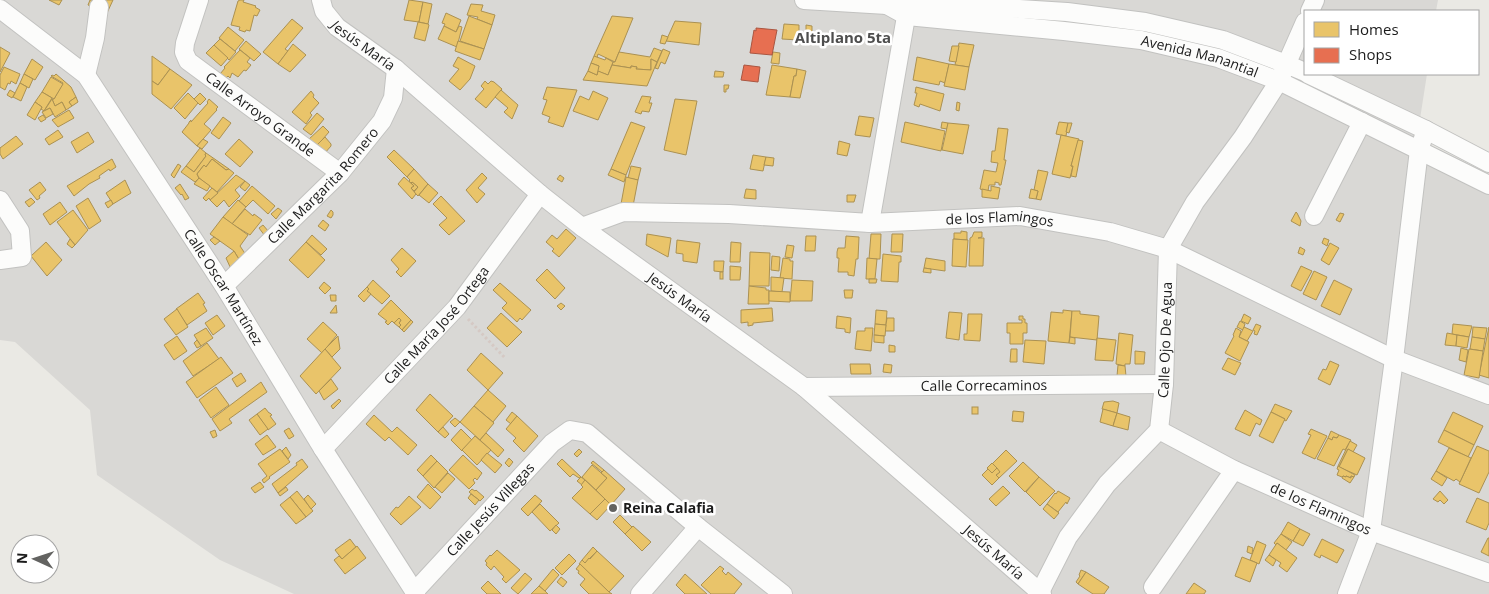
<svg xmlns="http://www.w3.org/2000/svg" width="1489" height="594" viewBox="0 0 1489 594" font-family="'Open Sans',sans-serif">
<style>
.residential{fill:#d9d8d5}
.homes{fill:#e9c46a;stroke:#ab9152}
.shops{fill:#e76f51;stroke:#aa5641}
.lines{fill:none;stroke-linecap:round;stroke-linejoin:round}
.minor-casing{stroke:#c2c2c0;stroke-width:20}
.path{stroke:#d5c9c4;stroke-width:3;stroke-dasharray:2.5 2.5;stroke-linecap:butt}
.minor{stroke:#fcfcfb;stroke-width:18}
.poi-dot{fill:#636361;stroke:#fff;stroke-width:2}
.labels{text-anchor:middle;stroke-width:5;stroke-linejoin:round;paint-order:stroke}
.street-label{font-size:14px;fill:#1b1b1b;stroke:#fff}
.poi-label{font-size:14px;font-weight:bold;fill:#1b1b1b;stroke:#fff;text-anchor:start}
.neighbourhood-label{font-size:15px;font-weight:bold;fill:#4e4e4e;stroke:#fff}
</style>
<rect width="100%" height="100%" fill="#eae9e4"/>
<polygon class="residential" points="0,0 1438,0 1436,11 1305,11 1305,74 1427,74 1415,151 1489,188 1489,594 294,594 220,560 97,475 90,410 15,342 0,340"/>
<g class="homes">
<polygon points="49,0 62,0 59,5"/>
<polygon points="90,0 113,0 107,13 88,5"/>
<polygon points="240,0 244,0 243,2 256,6 255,7 260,10 257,16 254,15 250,31 246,30 245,32 239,30 240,27 231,25 238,1"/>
<polygon points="409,0 423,2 419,22 404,20"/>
<polygon points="423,2 432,4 428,24 419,22"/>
<polygon points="471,4 483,5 481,11 495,15 492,25 477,19 478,17 467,15"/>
<polygon points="446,13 461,20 456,32 444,26 445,24 442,23"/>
<polygon points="469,16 492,25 484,49 460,41"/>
<polygon points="612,16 633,18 615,62 598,54 597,58 594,56"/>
<polygon points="292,19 303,28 285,49 288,51 278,64 263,52"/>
<polygon points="675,21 701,23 699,45 666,41"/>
<polygon points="418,22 428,24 429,25 425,41 414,38"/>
<polygon points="784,24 799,25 799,40 782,39"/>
<polygon points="806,25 812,26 812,32 806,32"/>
<polygon points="444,26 456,32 459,26 462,27 457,47 438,39"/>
<polygon points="228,27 244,40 235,51 219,38"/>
<polygon points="662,35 668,37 665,44 660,43"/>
<polygon points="220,39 236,52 229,60 214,45"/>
<polygon points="246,41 261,54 254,61 239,49"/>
<polygon points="458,41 484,49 480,60 455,51"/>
<polygon points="959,43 974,45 969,67 955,65"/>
<polygon points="293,44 306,55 290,72 278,64"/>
<polygon points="214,45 228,58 221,66 206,53"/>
<polygon points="952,46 959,46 956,62 949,61"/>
<polygon points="0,47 10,53 0,72"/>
<polygon points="654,48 662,51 657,62 651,59 651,70 636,69 637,67 631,66 631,68 612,65 613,62 615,62 619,52 650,57"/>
<polygon points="663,49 670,52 665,64 661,62 658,69 655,68"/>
<polygon points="240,50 250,58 247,62 251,65 246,71 244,70 238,77 232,73 230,78 228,76 226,78 220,74 225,68 224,67"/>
<polygon points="773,52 780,53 779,64 771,63"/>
<polygon points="152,56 170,69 158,85 152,81"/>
<polygon points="594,56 605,60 606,58 613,62 608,75 597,71 599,66 591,63"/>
<polygon points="458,57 475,66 470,79 460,90 449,81 459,69 453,66"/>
<polygon points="917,57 949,64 945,83 940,81 939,85 913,80"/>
<polygon points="32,59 43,67 35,80 24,74"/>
<polygon points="651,59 657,62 647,86 583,80 588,71 597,75 598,71 608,75 612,65 631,68 631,66 637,67 636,69 651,70"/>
<polygon points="591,63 599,66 597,75 588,71"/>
<polygon points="949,64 969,67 965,90 944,86"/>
<polygon points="772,65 797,69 796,76 794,76 790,97 766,95"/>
<polygon points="4,67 20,74 16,84 11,81 10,84 8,83 5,90 0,87 0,75"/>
<polygon points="170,69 192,85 171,109 152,94 152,81 158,85"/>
<polygon points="797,69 806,71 800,98 790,97 794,76 796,76"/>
<polygon points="715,71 724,72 723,77 714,77"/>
<polygon points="24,74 33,79 29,88 20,83"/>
<polygon points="56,74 71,87 76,97 69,102 72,106 66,110 62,102 55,106 52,99 54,99 63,83 51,76 52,75 54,76"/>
<polygon points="51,77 63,84 54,99 42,92"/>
<polygon points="485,81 488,84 491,81 494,82 502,89 486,108 475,99 484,89 481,86"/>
<polygon points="20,83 27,87 21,101 13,97"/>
<polygon points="724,85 729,85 728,89 726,89 726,92 724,92"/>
<polygon points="547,87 577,90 563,127 548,122 550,117 542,114 547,100 543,99"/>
<polygon points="916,87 944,94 940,111 920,104 919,107 914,105 917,93 915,93"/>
<polygon points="10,90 15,93 12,98 7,95"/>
<polygon points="501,90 518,105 512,119 504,112 508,108 495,97"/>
<polygon points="311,91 314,95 313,97 319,103 310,113 312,115 306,124 292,112"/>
<polygon points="593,91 608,98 598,120 573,111 580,96 589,100"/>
<polygon points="42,92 52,98 44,111 41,109 42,107 35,102"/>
<polygon points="188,93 198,103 185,119 174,108"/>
<polygon points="200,93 206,99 200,105 194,99"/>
<polygon points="642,96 651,97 649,103 652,103 649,112 642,111 641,114 635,112"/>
<polygon points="76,97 78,102 72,106 69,102"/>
<polygon points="52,99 55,106 62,102 66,110 55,117 50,108 44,111"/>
<polygon points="209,99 218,107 216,109 217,110 204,124 211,130 197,146 182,132 189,123 189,122 191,120 191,122 208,103 207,102"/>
<polygon points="675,99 697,101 686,155 664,150"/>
<polygon points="35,102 42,107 35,120 27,115"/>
<polygon points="957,102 960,103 959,111 956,110"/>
<polygon points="50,108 53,114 46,118 42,112"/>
<polygon points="69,110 74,118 58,127 52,120"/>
<polygon points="317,113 324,119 311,135 303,129"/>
<polygon points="43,115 46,119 41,122 38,118"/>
<polygon points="859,116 874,118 870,137 855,135"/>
<polygon points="223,117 231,123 219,139 211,133"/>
<polygon points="631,122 645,127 626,175 611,169"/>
<polygon points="905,122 945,131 941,151 901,142"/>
<polygon points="942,122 948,123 947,129 941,128"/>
<polygon points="1059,122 1068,123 1066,136 1056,134"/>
<polygon points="948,123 969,125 963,154 942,150"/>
<polygon points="1068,123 1072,123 1069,133 1066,132"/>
<polygon points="323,126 329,132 316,147 308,140"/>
<polygon points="998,128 1008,129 1004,160 1006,160 1001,185 999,185 999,183 995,182 995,185 989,185 988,191 980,189 984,170 996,172 998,163 991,162 992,151 995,151"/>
<polygon points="58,130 63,137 49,145 45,139"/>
<polygon points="88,132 94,142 77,153 71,142"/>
<polygon points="1061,135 1079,139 1071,166 1073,166 1070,178 1052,174"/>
<polygon points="16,136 23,144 3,159 0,154 0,148"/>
<polygon points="325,137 331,144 331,146 324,154 316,146"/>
<polygon points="203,139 208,142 202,149 197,146"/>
<polygon points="239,139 253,152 240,167 225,154"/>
<polygon points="1078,140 1083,141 1076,177 1071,176 1073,166 1071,166"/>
<polygon points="839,141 850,144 847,156 837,154"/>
<polygon points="200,148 206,153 205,155 206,156 194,172 186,166"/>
<polygon points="394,150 414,169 407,177 387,157"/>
<polygon points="206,153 229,169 226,170 212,159 206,167 204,165 197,174 199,178 195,182 181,172 186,166 194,172 206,156 205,155"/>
<polygon points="753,155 766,157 763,171 750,169"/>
<polygon points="766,157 774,158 773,166 764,165"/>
<polygon points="112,159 116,167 110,171 109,169 99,176 100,178 89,184 74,196 67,186"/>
<polygon points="212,159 226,170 229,169 234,173 217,192 199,178 197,174 204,165 206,167"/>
<polygon points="178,164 181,166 174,178 171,175"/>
<polygon points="631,166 641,168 638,180 628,178"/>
<polygon points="414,169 428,184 418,196 414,192 418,187 412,182 411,183 409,181 410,180 407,177"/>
<polygon points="611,169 626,175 624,182 608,175"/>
<polygon points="1038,170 1048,172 1041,200 1036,199 1038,191 1034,190"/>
<polygon points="482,173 487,178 478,188 485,194 477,203 466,190"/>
<polygon points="236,175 245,181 235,190 240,196 229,207 224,200 217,207 210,200"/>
<polygon points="560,175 564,178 562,182 557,179"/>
<polygon points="404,177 414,186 411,188 416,194 412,199 398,184"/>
<polygon points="626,177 638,180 633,206 621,204"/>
<polygon points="199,178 210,186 207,191 194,184"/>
<polygon points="125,180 131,193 113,204 106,193"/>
<polygon points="245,181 250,185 245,191 240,187"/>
<polygon points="40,182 46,190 39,196 40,198 37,200 29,190"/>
<polygon points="412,182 418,187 414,191 411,188 414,186 411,183"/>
<polygon points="180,184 189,198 185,200 182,194 181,195 175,188"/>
<polygon points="428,184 438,193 429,203 419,195"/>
<polygon points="252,186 275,206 268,214 253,200 246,207 239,201"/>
<polygon points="991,186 1000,188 998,199 982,197 982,189 991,191"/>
<polygon points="212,188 218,193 210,200 209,198 206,201 203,198"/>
<polygon points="746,189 756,190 756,199 744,198"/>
<polygon points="1031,189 1038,191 1036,199 1029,198"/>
<polygon points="847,195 856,195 854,202 847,202"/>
<polygon points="441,196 465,221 449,235 439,225 447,218 433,204"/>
<polygon points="31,198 35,202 29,207 25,202"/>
<polygon points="88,198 101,221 89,229 76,206"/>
<polygon points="111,200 113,204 108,208 105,203"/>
<polygon points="238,200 246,207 232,224 223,217"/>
<polygon points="60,202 67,212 50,225 43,214"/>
<polygon points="278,208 282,211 276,219 271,214"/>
<polygon points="245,209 253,216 254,214 262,220 250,235 232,224"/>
<polygon points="73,210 88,230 75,245 57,222"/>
<polygon points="331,210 333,212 333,215 331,218 327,216"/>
<polygon points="1296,212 1297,213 1301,221 1300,226 1291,221"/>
<polygon points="1340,213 1344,214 1340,222 1336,220"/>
<polygon points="223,217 248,235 240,246 246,255 240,261 234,251 210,234"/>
<polygon points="323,220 329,225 325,231 318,226"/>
<polygon points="263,225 269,232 265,236 259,228"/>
<polygon points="566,229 576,238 559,257 552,251 554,249 546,242 552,235 557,239"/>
<polygon points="961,231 967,232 967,240 954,239 954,233 961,233"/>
<polygon points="974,232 982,232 982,237 978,238 984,238 983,266 969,266 970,238 972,237"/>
<polygon points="647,234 671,238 668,257 646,245"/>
<polygon points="871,234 881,234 880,259 869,259"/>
<polygon points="892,234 903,234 902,252 891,252"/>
<polygon points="312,235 327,249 321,255 306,242"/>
<polygon points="806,236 816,236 815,251 805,251"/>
<polygon points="846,236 859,237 858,259 856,259 854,276 848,275 848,272 838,272 839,258 837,258 837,252 838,248 845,248"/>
<polygon points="214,237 220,241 215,245 210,240"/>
<polygon points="1324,238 1329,240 1327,246 1322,243"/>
<polygon points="70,239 75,245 72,248 67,244"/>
<polygon points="953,239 968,240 966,267 952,266"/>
<polygon points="677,240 700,243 697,263 683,261 683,254 676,253"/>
<polygon points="46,242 62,260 47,276 31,256"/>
<polygon points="306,242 325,260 308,278 289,260"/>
<polygon points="731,242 741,243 740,262 730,262"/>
<polygon points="1330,243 1339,248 1329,265 1321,260"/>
<polygon points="787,245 794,246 792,258 785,257"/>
<polygon points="1300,247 1305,250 1303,255 1298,253"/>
<polygon points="402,248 416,261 401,277 396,272 399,269 391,260"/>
<polygon points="234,251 240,261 231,269 226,258"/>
<polygon points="750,252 770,253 769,286 749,286"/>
<polygon points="883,254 901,256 901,262 899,262 898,282 881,281"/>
<polygon points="772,256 780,257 779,271 771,270"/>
<polygon points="783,258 790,259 790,261 793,261 792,279 780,278"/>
<polygon points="867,258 877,259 875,279 866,279"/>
<polygon points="926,258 945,261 945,271 924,268"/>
<polygon points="714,261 724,261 723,272 714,271"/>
<polygon points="730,266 741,267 740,280 730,280"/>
<polygon points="1301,266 1312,271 1301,291 1291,286"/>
<polygon points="924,268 931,269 931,273 923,272"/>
<polygon points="547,269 565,288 555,299 536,280"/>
<polygon points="1314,271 1327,277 1316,300 1303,294"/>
<rect x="720" y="272" width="3" height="7"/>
<polygon points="771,277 784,278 782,292 771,291"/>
<polygon points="869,279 877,279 876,283 869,283"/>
<polygon points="373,280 390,296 382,304 367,291 369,289 367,287"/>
<polygon points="792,280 813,281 812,301 790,301"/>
<polygon points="1334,280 1352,289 1340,315 1321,306"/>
<polygon points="324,282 331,288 325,294 319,288"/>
<polygon points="500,283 531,310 522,320 520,318 517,322 502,308 507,303 493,290"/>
<polygon points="749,286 766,288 766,290 769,290 769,304 748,304"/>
<polygon points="367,287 369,289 367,291 371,294 364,302 358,296"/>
<polygon points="844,290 853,290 852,298 845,298"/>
<polygon points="769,291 790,292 790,302 769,301"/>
<polygon points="198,293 205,303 203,304 207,311 187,325 176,309"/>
<polygon points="330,295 336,295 336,301 331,301"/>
<polygon points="391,300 411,320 402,330 399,327 401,325 399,323 401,320 399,318 394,323 392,321 388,325 385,322 387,321 378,314"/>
<polygon points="561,303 565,306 561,310 557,306"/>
<polygon points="336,305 337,313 330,313"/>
<polygon points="772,308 773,321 753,323 753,325 748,326 748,322 741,323 741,310"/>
<polygon points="177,309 188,327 176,335 164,319"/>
<polygon points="876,310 887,311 886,325 875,324"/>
<polygon points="1063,310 1072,311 1069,343 1048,341 1051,312 1063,313"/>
<polygon points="1072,311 1080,311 1080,314 1099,316 1097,340 1070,337"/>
<polygon points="949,312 962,313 959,340 946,338"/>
<polygon points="501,313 522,332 507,347 487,328"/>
<polygon points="968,314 982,314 980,341 964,340 964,334 967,334"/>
<polygon points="1244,314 1251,318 1248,324 1241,321"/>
<polygon points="217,315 225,326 213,335 205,323"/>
<polygon points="837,316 851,318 850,333 845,332 845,329 836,328"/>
<polygon points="1019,316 1023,316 1023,319 1025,319 1025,323 1027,323 1027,333 1023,333 1023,344 1010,344 1010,333 1007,333 1007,323 1022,323 1022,320 1019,320"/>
<polygon points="399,318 401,320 399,323 401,325 399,327 394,323"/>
<polygon points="887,318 894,318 894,331 885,331"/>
<polygon points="411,320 413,322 404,332 402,330"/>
<polygon points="1240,321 1245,324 1243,330 1237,327"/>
<polygon points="323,322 337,335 322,353 307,339"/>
<polygon points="875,324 886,325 885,336 874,335"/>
<polygon points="1256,324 1261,326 1257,335 1254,334 1255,331 1253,330"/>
<polygon points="1453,324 1472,326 1469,337 1452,334"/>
<polygon points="1244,327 1253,331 1247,341 1239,337"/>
<polygon points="1473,327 1487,328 1485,339 1472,337"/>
<polygon points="1489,327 1489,378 1479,375"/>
<polygon points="206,328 213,338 201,346 194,335"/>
<polygon points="865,328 873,328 871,351 855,349 857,331 865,331"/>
<polygon points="1236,328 1241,331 1239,337 1249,342 1240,361 1225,353 1234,336 1233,335"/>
<polygon points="1119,333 1133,335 1130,364 1125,364 1125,366 1116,364"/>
<polygon points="1447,333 1457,335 1456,346 1445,345"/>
<polygon points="874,335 884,336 884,343 874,342"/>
<polygon points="1457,335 1469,337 1467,348 1456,346"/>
<polygon points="177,336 187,351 174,360 164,345"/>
<polygon points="338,336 340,349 332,357 325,349"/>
<polygon points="1070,337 1075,338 1075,344 1069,343"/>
<polygon points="1472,337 1485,339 1483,351 1470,349"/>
<polygon points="1097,338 1116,340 1113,361 1095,360"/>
<polygon points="197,340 201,346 197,348 194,343"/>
<polygon points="1025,340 1046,341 1044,364 1023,362"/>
<polygon points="207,343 219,359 193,376 183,361"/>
<polygon points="889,345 895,346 895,352 889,352"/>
<polygon points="1461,348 1468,350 1466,362 1459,360"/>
<polygon points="325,349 341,368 316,394 300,376"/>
<polygon points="1011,349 1017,349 1017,362 1010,362"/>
<polygon points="1469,349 1483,351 1479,378 1464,375"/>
<polygon points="1135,351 1145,352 1144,364 1135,364"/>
<polygon points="481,353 503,373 488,390 467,370"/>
<polygon points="221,357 233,373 197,398 186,382"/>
<polygon points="1228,358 1241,363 1235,375 1222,369"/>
<polygon points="1330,361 1339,365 1330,385 1318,379 1323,369 1326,370"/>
<polygon points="850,364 870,364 871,374 851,374"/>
<polygon points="884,364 892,365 891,373 883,372"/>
<polygon points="1118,365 1125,366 1126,376 1117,376"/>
<polygon points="241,373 246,381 237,387 232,379"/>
<polygon points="331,379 338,389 324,400 319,391"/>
<polygon points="261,382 267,392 229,419 232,423 220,431 212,419"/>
<polygon points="216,387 229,405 211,418 199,400"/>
<polygon points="488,390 506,406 493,422 474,406"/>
<polygon points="430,394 453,416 438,432 416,410"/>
<polygon points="339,399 341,401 333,409 331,406"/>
<polygon points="1113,401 1119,403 1117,413 1102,409 1104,402"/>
<polygon points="1275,404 1292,411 1286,421 1284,420 1285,419 1271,412"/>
<polygon points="474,406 494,423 480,440 460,422"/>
<rect x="972" y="407" width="6" height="7"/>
<polygon points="265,408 269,413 270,413 272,415 270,416 276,424 268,430 257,414"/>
<polygon points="1103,409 1117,413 1113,426 1100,422"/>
<polygon points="1245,410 1262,420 1260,425 1256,423 1250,436 1235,429"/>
<polygon points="1013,411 1024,412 1023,422 1012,421"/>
<polygon points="512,412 517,416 511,424 506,420"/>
<polygon points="1271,412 1285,419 1273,443 1259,436"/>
<polygon points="1453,412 1483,426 1474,445 1444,430"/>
<polygon points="1117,413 1130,417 1128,430 1113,426"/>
<polygon points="257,414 268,429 260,435 249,420"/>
<polygon points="374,415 392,432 397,427 417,445 408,455 389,437 385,441 366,424"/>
<polygon points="517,416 538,436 524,452 513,441 516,438 506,429"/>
<polygon points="455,418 460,422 455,427 450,422"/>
<polygon points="443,427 449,434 445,438 438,432"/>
<polygon points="289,428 294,436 289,439 284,431"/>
<polygon points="461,429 472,440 462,451 451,440"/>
<polygon points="1311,429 1327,436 1315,459 1302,453 1311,435 1308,434"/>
<polygon points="215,430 217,436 213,438 210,432"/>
<polygon points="1444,430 1474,445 1468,457 1438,442"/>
<polygon points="1331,431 1339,435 1337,438 1333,437 1332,440 1328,438"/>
<polygon points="486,433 504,450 498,457 480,440"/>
<polygon points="267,435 276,447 263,455 255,444"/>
<polygon points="1339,435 1351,440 1345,450 1343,449 1334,466 1317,459 1328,438 1332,440 1333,437 1337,438"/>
<polygon points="475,436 491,450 477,465 462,450"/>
<polygon points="1350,441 1357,445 1353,452 1348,449 1339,467 1338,466"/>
<polygon points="1477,446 1489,451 1489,472 1479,493 1459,484"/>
<polygon points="286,447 291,455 288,459 282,451"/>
<polygon points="1449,448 1471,458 1460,482 1456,479 1454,481 1436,471"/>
<polygon points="280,449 290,462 269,477 270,478 264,483 262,480 267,476 258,464"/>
<polygon points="579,449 582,452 577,457 574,454"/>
<polygon points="1348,449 1365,458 1357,475 1339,467"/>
<polygon points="1006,450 1017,461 999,478 996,475 1000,472 992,464"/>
<polygon points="487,453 502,465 495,473 481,460"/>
<polygon points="431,455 437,461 423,476 417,470"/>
<polygon points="463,455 482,473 477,480 475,478 473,480 475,483 469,489 449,470"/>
<polygon points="509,458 513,462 509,467 505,463"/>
<polygon points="302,459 308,467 278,493 272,484 297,465 296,463"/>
<polygon points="562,459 581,477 579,478 573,474 570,477 557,464"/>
<polygon points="437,461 448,472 434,488 423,476"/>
<polygon points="593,461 604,470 602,472 591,463"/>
<polygon points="1023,462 1039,477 1025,492 1009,476"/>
<polygon points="992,463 997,468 992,473 987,468"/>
<polygon points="592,465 607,478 596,490 582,477"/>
<polygon points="1338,466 1355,475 1354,477 1351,476 1351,478 1346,476 1346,477 1343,476 1342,477 1337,475 1339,470 1337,469"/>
<polygon points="997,468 1000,472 996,475 999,478 992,485 982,475 988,469 992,473"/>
<polygon points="604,470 625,489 611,505 596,490 607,478 601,473"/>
<polygon points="1436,471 1447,478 1442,486 1431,479"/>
<polygon points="448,473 455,479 442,493 435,487"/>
<polygon points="1343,476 1346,477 1346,476 1351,478 1351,476 1354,477 1350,483 1342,478"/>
<polygon points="581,477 585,480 582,485 577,481"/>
<polygon points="1039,477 1055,491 1040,506 1026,492"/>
<polygon points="585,480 605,499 590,514 572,498 583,487 581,485"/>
<polygon points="260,482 264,487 255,493 251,488"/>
<polygon points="428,484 441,497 430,509 417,497"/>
<polygon points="1003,486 1010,493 996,506 989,499"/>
<polygon points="286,487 288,490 280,496 278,493"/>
<polygon points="472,489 475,491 476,490 484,497 480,501 469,492"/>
<polygon points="297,491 313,511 306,517 290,497"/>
<polygon points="1058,491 1070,498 1067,504 1066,502 1058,512 1047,504 1055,493 1056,494"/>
<polygon points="1440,491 1448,500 1444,504 1440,500 1438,502 1433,499"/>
<polygon points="471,494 479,500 475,505 468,498"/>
<polygon points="308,495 316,504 311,509 304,499"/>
<polygon points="535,495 542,501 528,516 521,509"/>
<polygon points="409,496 421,507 401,525 390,514 396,507 398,508"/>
<polygon points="290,497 306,517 296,524 280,505"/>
<polygon points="1477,498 1489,503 1489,523 1486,530 1466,522"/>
<polygon points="605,499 611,505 597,520 590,514"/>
<polygon points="540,504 559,523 550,531 532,512"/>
<polygon points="1047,504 1059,513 1054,519 1043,509"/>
<polygon points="620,515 632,527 625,534 613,522"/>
<polygon points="1288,522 1300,529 1293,541 1281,534"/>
<polygon points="556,525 560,529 556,534 552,530"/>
<polygon points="633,526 651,542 642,551 625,534"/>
<polygon points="1300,529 1310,534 1303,546 1293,541"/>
<polygon points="1281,534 1292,542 1286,550 1277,543 1276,545 1274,543"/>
<polygon points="1488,538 1489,538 1489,556 1481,552"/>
<polygon points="350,539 356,547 342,559 335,550"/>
<polygon points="1322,539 1344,550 1337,563 1321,555 1320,558 1314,555"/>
<polygon points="1257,541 1266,545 1259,564 1250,560"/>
<polygon points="1277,543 1297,558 1287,572 1279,566 1281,563 1269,555"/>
<polygon points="357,546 366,558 345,574 334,560 339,556 342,559"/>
<polygon points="1248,546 1253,548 1252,554 1247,552"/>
<polygon points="593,547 597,551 585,563 582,560"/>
<polygon points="497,550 520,570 506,583 502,579 504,577 494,566 491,570 486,565 487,563 485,561 490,555 491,556"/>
<polygon points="597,551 624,576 609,592 579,564 582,560 585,563 589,558 590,559"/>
<polygon points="569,554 576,561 562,575 555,568"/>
<polygon points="1269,555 1276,560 1273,566 1265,560"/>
<polygon points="1242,557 1257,563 1250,582 1235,576"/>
<polygon points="580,564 609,592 612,594 589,594 580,585 585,579 578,573 579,571 576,569"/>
<polygon points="720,566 724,569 722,571 726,575 728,572 742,584 734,594 711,594 701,585"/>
<polygon points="553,569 559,575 545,591 539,586"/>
<polygon points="1081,570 1086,572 1078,584 1076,582 1080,576 1079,575"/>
<polygon points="1086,572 1109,587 1104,594 1093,594 1078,584"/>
<polygon points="525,573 532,579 518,594 511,588"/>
<polygon points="685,574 707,594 685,594 676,585"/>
<polygon points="561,577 567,582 563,587 557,582"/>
<polygon points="488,581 501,594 487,594 481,588"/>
<polygon points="1194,583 1206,591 1204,594 1186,594"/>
<polygon points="539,586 545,591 548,594 531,594"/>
</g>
<g class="shops">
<polygon points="756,28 777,30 772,55 750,53 754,30 756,31"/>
<polygon points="744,65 760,67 758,82 741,80"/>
</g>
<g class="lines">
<defs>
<g id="minor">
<path id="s1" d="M199,0L185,43L184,52L188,61L340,173"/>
<path id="s2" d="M321,0L324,11L337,27L396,69L540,194L582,227L804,387L1042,594"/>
<polyline points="804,0 887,5 908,2 1067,12 1145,22 1223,40 1286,64 1305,72"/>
<path id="s3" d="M887,5L907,16L1064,31L1141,40L1218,58L1279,81L1489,185"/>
<path id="s4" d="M0,9L86,75L224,286L323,449L416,594"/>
<polyline points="1310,11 1315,0"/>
<polyline points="1308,74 1426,130 1489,163"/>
<polyline points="86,75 95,38 99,7"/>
<polyline points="0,200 20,231 22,257 0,260"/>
<polyline points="1314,216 1362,122"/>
<polyline points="870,223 908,5"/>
<path id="s5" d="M582,227L623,212L729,214L870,223L1020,216L1110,232L1168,249L1394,359L1489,395"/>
<path id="s6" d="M224,286L340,173L382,121L393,98L396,69"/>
<path id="s7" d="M804,387L1164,384"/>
<path id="s8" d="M1159,430L1234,470L1371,531L1489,573"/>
<path id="s9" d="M323,449L457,307L540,194"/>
<polyline points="1153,587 1234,470"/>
<path id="s10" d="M415,591L552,443L570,430L587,433L698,527L783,594"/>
<polyline points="640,594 698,527"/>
<path id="s11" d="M1039,594L1068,537L1107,484L1159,430L1164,384L1168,249L1195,202L1243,137L1279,81L1305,22"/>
<polyline points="1347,594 1371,531 1394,359 1419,150 1426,130"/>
</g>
</defs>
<use href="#minor" class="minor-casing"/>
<polyline class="path" points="468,319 505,358"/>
<use href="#minor" class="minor"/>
</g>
<circle class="poi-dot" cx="613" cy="508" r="5"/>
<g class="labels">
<g class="street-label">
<text dy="5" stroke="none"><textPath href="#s2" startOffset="64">Jesús María</textPath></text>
<text dy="5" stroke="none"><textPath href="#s3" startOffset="319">Avenida Manantial</textPath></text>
<text dy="5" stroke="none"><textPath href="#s1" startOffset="154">Calle Arroyo Grande</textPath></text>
<text dy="5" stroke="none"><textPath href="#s6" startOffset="141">Calle Margarita Romero</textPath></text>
<text dy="5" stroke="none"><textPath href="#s5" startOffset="421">de los Flamingos</textPath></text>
<text dy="5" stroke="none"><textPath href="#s4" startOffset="361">Calle Oscar Martínez</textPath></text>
<text dy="5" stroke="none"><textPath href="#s2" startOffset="469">Jesús María</textPath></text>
<text dy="5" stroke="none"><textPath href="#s9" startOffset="168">Calle María José Ortega</textPath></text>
<text dy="5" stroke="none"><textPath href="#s11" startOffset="295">Calle Ojo De Agua</textPath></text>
<text dy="5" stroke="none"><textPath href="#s7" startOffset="180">Calle Correcaminos</textPath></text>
<text dy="5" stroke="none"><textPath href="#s10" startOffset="111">Calle Jesús Villegas</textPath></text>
<text dy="5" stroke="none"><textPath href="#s8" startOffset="180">de los Flamingos</textPath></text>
<text dy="5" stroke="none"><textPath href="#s2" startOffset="874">Jesús María</textPath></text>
</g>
<g class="poi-label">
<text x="623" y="513">Reina Calafia</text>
</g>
<g class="neighbourhood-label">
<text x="843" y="43">Altiplano 5ta</text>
</g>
</g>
<rect x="1304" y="10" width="175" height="65" fill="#ffffff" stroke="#a4a4a4"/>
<rect x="1314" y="22" width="25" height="15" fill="#e9c46a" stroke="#a4a4a4"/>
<text x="1349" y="35" font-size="15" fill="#1b1b1b">Homes</text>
<rect x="1314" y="48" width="25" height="15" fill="#e76f51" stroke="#a4a4a4"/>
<text x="1349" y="60" font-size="15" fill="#1b1b1b">Shops</text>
<g transform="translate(35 559) rotate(273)"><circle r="24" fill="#ffffff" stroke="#a4a4a4"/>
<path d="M0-4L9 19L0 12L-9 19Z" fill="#636361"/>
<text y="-8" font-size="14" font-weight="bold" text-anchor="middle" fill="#1b1b1b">N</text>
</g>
</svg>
